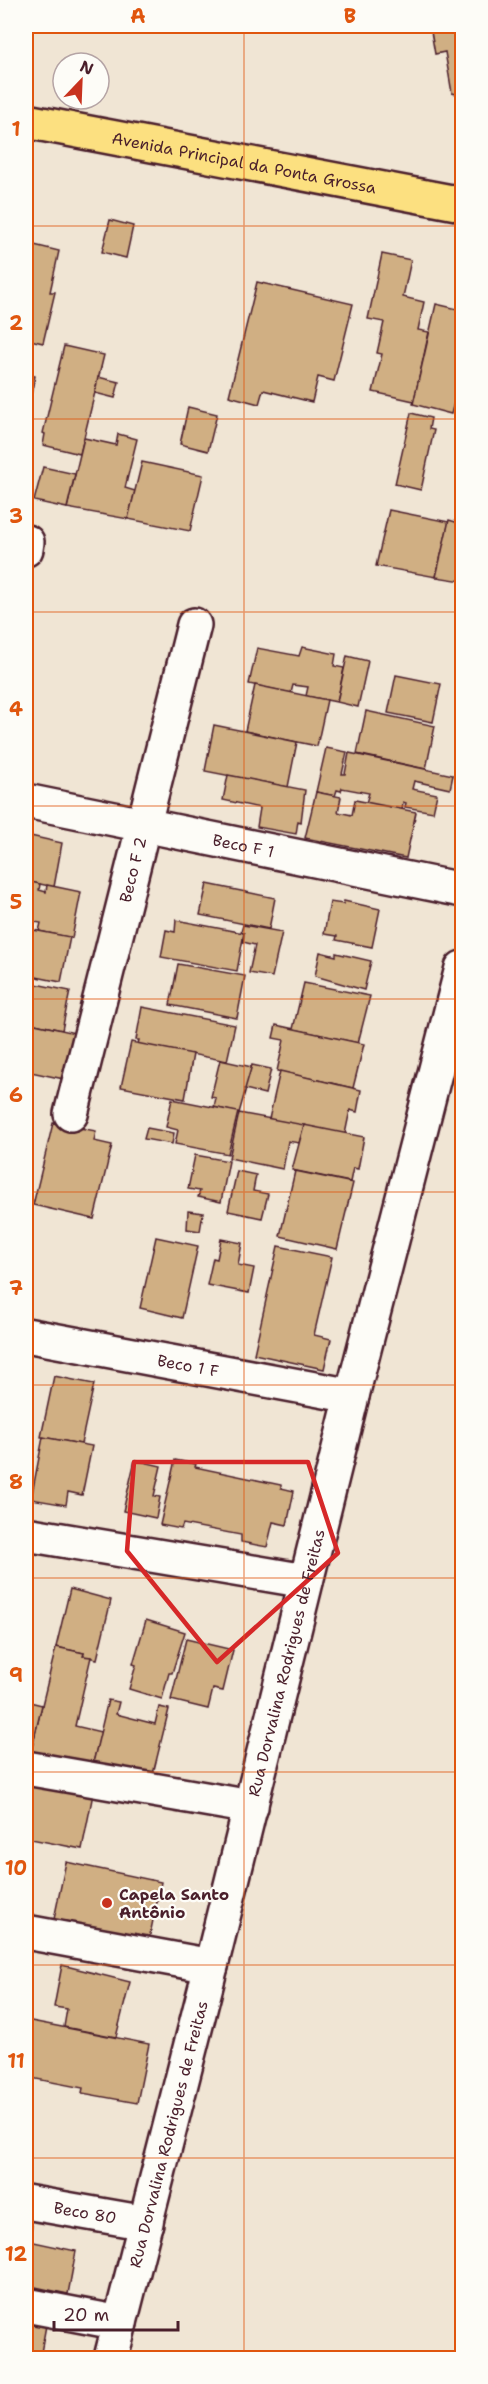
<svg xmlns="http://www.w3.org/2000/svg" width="488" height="2384" viewBox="0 0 488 2384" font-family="'Shantell Sans',sans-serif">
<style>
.building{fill:#d0af83;stroke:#4a1f2b;stroke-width:1.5}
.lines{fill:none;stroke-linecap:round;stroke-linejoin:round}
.minor-casing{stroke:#4a1f2b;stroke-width:38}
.major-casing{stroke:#4a1f2b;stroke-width:38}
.minor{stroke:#fdfcf7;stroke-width:33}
.major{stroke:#fce080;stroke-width:33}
.marked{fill:none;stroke:#d62828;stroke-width:4.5;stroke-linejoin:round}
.grid{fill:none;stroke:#e0560e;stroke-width:1.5;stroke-opacity:0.55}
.poi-dot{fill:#c8321e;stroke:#fdfcf7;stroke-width:2}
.labels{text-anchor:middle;stroke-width:4.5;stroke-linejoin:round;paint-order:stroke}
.street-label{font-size:16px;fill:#4a1f2b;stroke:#fdfcf7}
.poi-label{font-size:16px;font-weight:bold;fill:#4a1f2b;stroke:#fdfcf7;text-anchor:start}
.neatline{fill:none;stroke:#e0560e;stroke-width:2}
.grid-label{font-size:20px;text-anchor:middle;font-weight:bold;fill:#e0560e}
</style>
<rect width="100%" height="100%" fill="#f0e5d4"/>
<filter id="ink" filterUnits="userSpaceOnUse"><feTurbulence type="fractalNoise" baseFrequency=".0167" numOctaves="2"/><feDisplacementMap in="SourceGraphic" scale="12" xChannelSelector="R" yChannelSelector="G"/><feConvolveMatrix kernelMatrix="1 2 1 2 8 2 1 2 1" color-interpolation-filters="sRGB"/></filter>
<g filter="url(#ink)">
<g class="building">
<polygon points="242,26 264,26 243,30"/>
<polygon points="430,26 462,26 462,95 452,93 445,52 435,54"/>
<polygon points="110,220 133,226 126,258 102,252"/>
<polygon points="26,243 59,251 50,292 55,292 43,343 26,339"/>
<polygon points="382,254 411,260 403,297 424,302 418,330 429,332 414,401 373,392 382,354 377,353 384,322 368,319"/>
<polygon points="257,282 353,304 334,381 318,377 312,402 263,390 259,404 229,396"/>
<polygon points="436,304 462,310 462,401 455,399 451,414 413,404"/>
<polygon points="64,346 104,355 80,454 43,445 45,434 43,433"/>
<polygon points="26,374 35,376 26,418"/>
<polygon points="98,377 119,382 115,398 95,393"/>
<polygon points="188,407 217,414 208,451 180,444"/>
<polygon points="411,413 431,418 429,429 434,430 421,490 395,484"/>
<polygon points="118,434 137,439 125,488 135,491 128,519 67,508 84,438 116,445"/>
<polygon points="142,462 203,475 190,531 128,519"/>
<polygon points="43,467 75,474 67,508 34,501"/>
<polygon points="389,510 449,522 436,577 376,566"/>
<polygon points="449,520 462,524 462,581 436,577"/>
<polygon points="302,647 336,654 334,666 344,668 337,702 306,696 308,687 293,685 291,693 249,684 257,648 299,656"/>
<polygon points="347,656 368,661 358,707 337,702"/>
<polygon points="396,675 441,684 433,722 388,713"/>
<polygon points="255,685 327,700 317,746 245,731"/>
<polygon points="366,711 435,726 426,769 357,754"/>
<polygon points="214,725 297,742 288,787 205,771"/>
<polygon points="326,748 347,752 342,774 345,774 349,753 453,775 450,789 414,781 412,789 437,794 433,812 405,807 406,803 403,802 402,810 366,803 369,793 342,788 341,791 337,790 335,796 316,792"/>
<polygon points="228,775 305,790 301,822 298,821 296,834 257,827 260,808 223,800"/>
<polygon points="316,792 341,797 338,812 352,815 355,800 416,812 406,858 305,838"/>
<polygon points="26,835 62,843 54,887 26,881"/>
<polygon points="26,881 40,884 39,890 46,892 47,885 81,892 72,938 39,931 41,923 29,921 28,929 26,928"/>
<polygon points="207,884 275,898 269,929 200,915"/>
<polygon points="344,901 380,909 372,947 336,940 337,936 324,934 330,902 343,904"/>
<polygon points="176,920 244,933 237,971 161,957 166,930 175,932"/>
<polygon points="243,925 282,932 272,977 249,973 255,945 243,942 244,933 241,932"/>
<polygon points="28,929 70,937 61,982 26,975 26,943"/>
<polygon points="320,952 336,956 336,953 371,961 364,990 315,976"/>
<polygon points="178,964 245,976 237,1018 170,1005"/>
<polygon points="26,982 70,991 62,1030 26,1022"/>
<polygon points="304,983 370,996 358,1043 293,1029"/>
<polygon points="142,1007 235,1025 227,1061 138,1044 139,1040 136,1040"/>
<polygon points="26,1022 75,1033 64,1079 26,1071"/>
<polygon points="276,1025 364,1044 353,1088 277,1071 284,1040 273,1038"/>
<polygon points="131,1042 193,1054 185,1099 121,1087"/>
<polygon points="220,1060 252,1067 239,1113 214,1107 216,1098 211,1097"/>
<polygon points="252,1065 271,1069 265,1094 245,1089"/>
<polygon points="280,1071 361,1090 357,1112 350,1110 345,1134 269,1119"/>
<polygon points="172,1099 238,1112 228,1154 175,1144 178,1130 166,1127"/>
<polygon points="239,1113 304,1125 299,1143 288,1141 283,1169 229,1158"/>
<polygon points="53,1123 96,1131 94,1141 112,1145 94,1219 33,1205"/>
<polygon points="304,1125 364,1137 358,1169 353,1168 350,1182 292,1170"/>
<polygon points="147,1128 174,1133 172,1144 144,1139"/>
<polygon points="195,1155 229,1161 221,1202 198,1197 200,1191 188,1189"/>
<polygon points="237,1171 256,1175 253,1191 268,1194 262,1218 228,1211"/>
<polygon points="295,1171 353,1183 337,1249 280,1236"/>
<polygon points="188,1211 203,1213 200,1231 187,1229"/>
<polygon points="156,1237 198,1246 182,1318 140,1308"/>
<polygon points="221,1239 242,1243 238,1265 254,1268 249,1293 207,1285 213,1258 217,1259"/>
<polygon points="278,1246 332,1257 314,1335 331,1339 324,1369 254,1354"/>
<polygon points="54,1376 94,1384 81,1444 41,1437"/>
<polygon points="26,1379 29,1379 26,1399"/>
<polygon points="43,1437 92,1446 82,1495 68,1492 66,1505 31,1499"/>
<polygon points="135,1460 161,1466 154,1496 160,1497 156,1518 123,1511"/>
<polygon points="175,1460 196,1464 195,1467 281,1485 281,1488 294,1491 287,1525 273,1522 267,1547 241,1542 241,1535 183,1524 181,1529 160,1525"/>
<polygon points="70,1589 111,1600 97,1659 83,1656 84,1653 56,1647"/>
<polygon points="146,1620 185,1632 172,1673 169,1673 162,1699 129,1689 136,1665 133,1664"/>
<polygon points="186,1639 233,1650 223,1691 213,1689 208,1709 171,1700"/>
<polygon points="56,1647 84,1653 83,1656 91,1657 75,1726 101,1732 93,1763 31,1751"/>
<polygon points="108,1700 119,1702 116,1714 155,1724 159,1707 169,1709 153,1774 93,1763"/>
<polygon points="26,1701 42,1705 31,1751 26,1750"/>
<polygon points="26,1783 94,1789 82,1849 26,1838"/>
<polygon points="66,1862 161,1882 148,1944 53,1924"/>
<polygon points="62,1965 130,1982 116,2037 64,2027 67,2009 54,2007"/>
<polygon points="26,2020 149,2044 137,2103 82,2093 83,2088 26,2077"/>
<polygon points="26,2224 32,2225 29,2241 76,2251 68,2294 26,2285"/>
<polygon points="26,2316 47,2320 40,2358 26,2358"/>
</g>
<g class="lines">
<defs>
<g id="minor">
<polyline points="26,549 27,542"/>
<path id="s1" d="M26,801L462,890"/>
<path id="s2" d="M71,1114L194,625"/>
<path id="s3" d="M26,1335L352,1396"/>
<polyline points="26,1534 306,1581"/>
<polyline points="26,1768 251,1807"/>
<polyline points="26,1932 211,1966"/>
<path id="s4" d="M26,2202L146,2223"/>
<polyline points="26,2305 120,2323"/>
<path id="s5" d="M111,2358L211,1966L352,1396L462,968"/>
</g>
<g id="major">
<path id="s6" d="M26,121L462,204"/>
</g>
</defs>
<use href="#minor" class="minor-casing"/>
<use href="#major" class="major-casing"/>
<use href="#minor" class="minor"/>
<use href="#major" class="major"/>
</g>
</g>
<path class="marked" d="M134,1462H308L338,1553L217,1662L127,1551Z"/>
<path class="grid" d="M244,26V2358M26,226H462M26,419H462M26,612H462M26,806H462M26,999H462M26,1192H462M26,1385H462M26,1578H462M26,1772H462M26,1965H462M26,2158H462"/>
<circle class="poi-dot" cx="107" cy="1903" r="6"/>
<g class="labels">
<g class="street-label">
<text dy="6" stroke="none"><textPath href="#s6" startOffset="222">Avenida Principal da Ponta Grossa</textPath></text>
<text dy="6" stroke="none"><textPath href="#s1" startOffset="222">Beco F 1</textPath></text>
<text dy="6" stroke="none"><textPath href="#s2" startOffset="252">Beco F 2</textPath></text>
<text dy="6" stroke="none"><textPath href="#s3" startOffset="165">Beco 1 F</textPath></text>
<text dy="6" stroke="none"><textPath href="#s5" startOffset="717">Rua Dorvalina Rodrigues de Freitas</textPath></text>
<text dy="6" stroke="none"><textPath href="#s5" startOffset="231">Rua Dorvalina Rodrigues de Freitas</textPath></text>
<text dy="6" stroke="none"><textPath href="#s4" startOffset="60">Beco 80</textPath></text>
</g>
<g class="poi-label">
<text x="119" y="1900">Capela Santo<tspan x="119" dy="18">Antônio</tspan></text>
</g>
</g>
<rect width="488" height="2384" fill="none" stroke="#fdfcf7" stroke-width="66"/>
<g transform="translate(81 81) rotate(23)"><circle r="28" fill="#fdfcf7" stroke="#b5a4a5" stroke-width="1.5"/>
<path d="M0-4.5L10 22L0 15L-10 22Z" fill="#c8321e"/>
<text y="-9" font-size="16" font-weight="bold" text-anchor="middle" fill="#4a1f2b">N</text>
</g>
<path d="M54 2321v9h124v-9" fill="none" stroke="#4a1f2b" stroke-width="3"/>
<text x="63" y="2321" font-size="18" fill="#4a1f2b" stroke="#fdfcf7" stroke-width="4.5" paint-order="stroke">20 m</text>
<rect x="33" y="33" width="422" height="2318" class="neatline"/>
<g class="grid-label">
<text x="138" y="23">A</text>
<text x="350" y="23">B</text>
<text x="16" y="136">1</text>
<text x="16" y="330">2</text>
<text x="16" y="523">3</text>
<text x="16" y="716">4</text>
<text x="16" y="909">5</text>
<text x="16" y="1102">6</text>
<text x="16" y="1295">7</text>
<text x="16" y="1489">8</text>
<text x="16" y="1682">9</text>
<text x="16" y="1875">10</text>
<text x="16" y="2068">11</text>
<text x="16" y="2261">12</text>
</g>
</svg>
